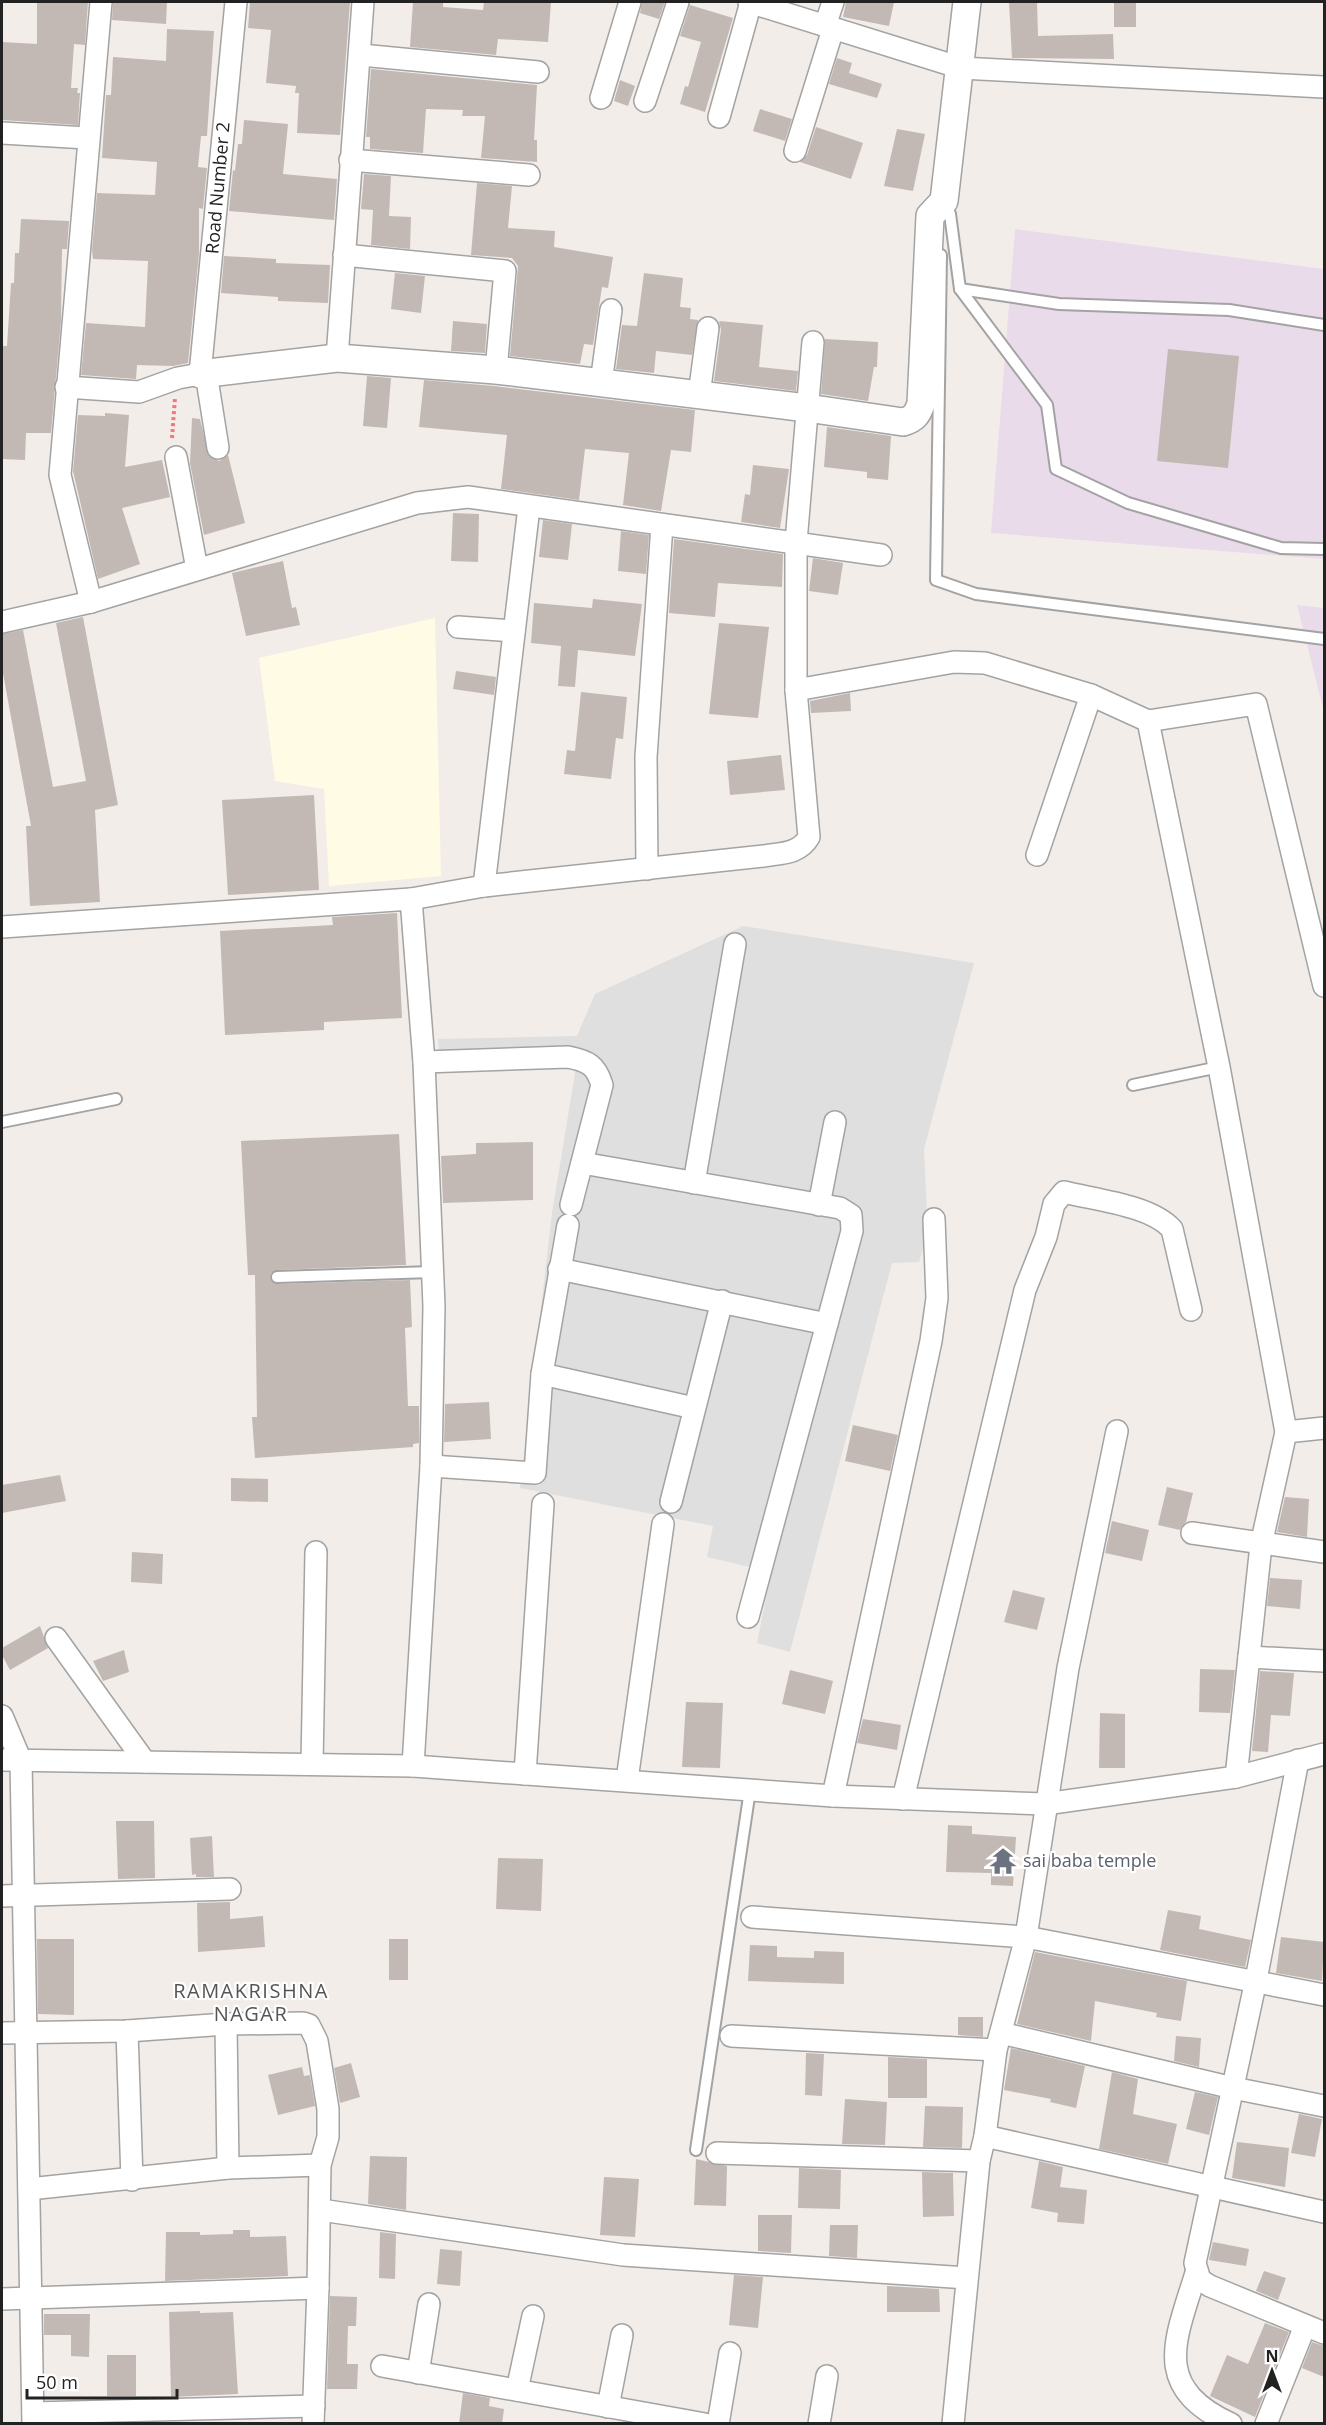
<svg xmlns="http://www.w3.org/2000/svg" width="1326" height="2425" viewBox="0 0 1326 2425" font-family="'Open Sans',sans-serif">
<style>
.residential{fill:#e0dfdf}
.industrial{fill:#eadbea}
.education{fill:#fffbe5}
.building{fill:#c2b9b5}
.lines{fill:none;stroke-linecap:round;stroke-linejoin:round}
.service-casing{stroke:#a3a3a3;stroke-width:14}
.minor-casing{stroke:#a3a3a3;stroke-width:24}
.tertiary-casing{stroke:#a3a3a3;stroke-width:30}
.path{stroke:#f77478;stroke-width:4;stroke-dasharray:3 3;stroke-linecap:butt}
.service{stroke:#fff;stroke-width:10}
.minor{stroke:#fff;stroke-width:21}
.tertiary{stroke:#fff;stroke-width:27}
.labels{text-anchor:middle;stroke-width:4.5;stroke-linejoin:round;paint-order:stroke}
.street-label{font-size:18px;fill:#222;stroke:#fff}
.worship-label{font-size:18px;fill:#5b616d;stroke:#fff;text-anchor:start}
.neighbourhood-label{font-size:20px;letter-spacing:1.5px;fill:#555;stroke:#fff}
</style>
<rect width="100%" height="100%" fill="#f2ede9"/>
<polygon class="residential" points="743,926 974,963 924,1149 928,1233 919,1262 892,1263 790,1652 757,1643 771,1572 707,1557 713,1526 520,1488 552,1213 576,1067 440,1068 438,1039 577,1036 595,994"/>
<g class="industrial">
<polygon points="1015,229 1324,269 1324,559 991,533"/>
<polygon points="1297,605 1324,608 1324,712"/>
</g>
<polygon class="education" points="435,618 441,876 329,886 324,789 275,781 259,658"/>
<g class="building">
<polygon points="37,2 88,2 85,45 74,44 71,88 78,88 77,93 80,93 78,125 2,120 2,42 37,44"/>
<polygon points="113,2 167,2 166,24 112,20"/>
<polygon points="250,2 350,2 340,135 297,133 299,93 295,93 296,86 266,83 271,30 248,28"/>
<polygon points="413,2 443,2 443,7 483,10 484,2 551,2 548,42 498,39 496,55 410,47"/>
<polygon points="642,2 665,2 659,19 640,13"/>
<polygon points="846,2 894,2 889,26 843,17"/>
<polygon points="1009,2 1037,2 1038,36 1113,34 1114,59 1012,58"/>
<rect x="1114" y="2" width="22" height="25"/>
<polygon points="690,5 733,18 705,112 680,104 685,86 688,87 701,42 680,36"/>
<polygon points="167,29 214,31 207,136 201,136 198,167 207,168 203,209 199,208 199,254 188,363 173,366 137,365 136,379 81,375 86,323 145,327 148,261 93,259 92,250 97,193 155,195 157,162 102,158 106,95 111,95 113,57 166,61"/>
<polygon points="837,58 852,63 849,73 882,84 877,98 829,84"/>
<polygon points="371,69 537,85 534,140 537,140 537,162 481,158 485,116 462,116 463,110 426,109 423,153 370,149 370,137 366,137"/>
<polygon points="620,80 635,86 628,106 614,101"/>
<polygon points="760,109 792,119 785,141 753,131"/>
<polygon points="244,120 288,124 283,174 337,179 334,220 229,211 233,170 235,171 238,144 242,144"/>
<polygon points="816,127 863,143 851,179 800,162 807,155"/>
<polygon points="897,129 925,134 913,191 884,186"/>
<polygon points="364,174 391,176 389,216 411,217 410,249 371,245 373,210 361,209"/>
<polygon points="477,183 512,186 508,228 555,231 554,247 613,257 608,288 602,287 593,345 584,344 580,364 510,356 518,266 512,258 471,255"/>
<polygon points="21,219 69,221 67,249 62,249 61,321 51,433 26,433 25,460 2,459 2,346 7,346 11,283 14,283 15,253 19,253"/>
<polygon points="224,256 276,259 276,263 330,265 328,303 278,301 278,297 221,293"/>
<polygon points="395,273 425,276 421,313 391,309"/>
<polygon points="644,273 683,278 680,307 691,308 690,319 698,320 692,355 656,351 654,373 616,369 622,325 637,326"/>
<polygon points="453,321 487,324 485,353 451,351"/>
<polygon points="719,321 763,325 759,367 798,371 796,391 714,381 721,330"/>
<polygon points="825,339 878,342 877,367 874,367 868,401 821,394"/>
<polygon points="1168,349 1239,356 1228,468 1157,461"/>
<polygon points="367,376 391,378 387,428 363,426"/>
<polygon points="424,380 494,386 695,410 691,452 671,450 661,511 623,505 629,453 585,449 579,500 501,489 507,435 419,427"/>
<polygon points="105,413 129,415 125,467 162,460 170,497 122,508 140,564 98,579 73,471 78,415 105,416"/>
<polygon points="192,418 200,419 209,456 219,461 228,455 245,523 204,535 190,463"/>
<polygon points="827,427 891,436 888,480 867,478 867,472 824,467"/>
<polygon points="753,465 789,469 780,528 741,522 745,494 750,495"/>
<polygon points="453,513 479,514 478,562 451,561"/>
<polygon points="543,520 572,524 568,560 539,557"/>
<polygon points="621,531 649,535 646,574 618,571"/>
<polygon points="674,539 783,554 782,587 718,583 715,617 669,613"/>
<polygon points="813,558 843,563 838,595 809,591"/>
<polygon points="283,561 292,608 296,607 300,625 246,636 232,573"/>
<polygon points="593,599 642,604 635,656 578,650 575,687 558,686 561,646 531,643 534,603 592,608"/>
<polygon points="83,617 118,805 95,810 100,902 30,906 26,826 31,826 2,668 2,634 23,630 53,787 86,781 56,623"/>
<polygon points="719,623 769,627 758,718 709,714"/>
<polygon points="456,671 496,677 494,695 453,689"/>
<polygon points="581,692 627,697 623,739 616,738 611,779 564,774 567,750 575,751"/>
<polygon points="850,693 851,711 811,713 810,701"/>
<polygon points="781,755 785,790 730,795 727,761"/>
<polygon points="314,795 319,890 228,895 222,800"/>
<polygon points="397,913 402,1018 324,1022 324,1030 225,1035 220,931 333,925 332,917"/>
<polygon points="399,1134 406,1265 277,1270 271,1273 270,1278 277,1284 410,1280 412,1327 405,1328 408,1406 419,1406 419,1443 413,1444 413,1447 255,1458 252,1417 257,1417 255,1275 248,1275 241,1141"/>
<polygon points="533,1142 533,1200 443,1203 441,1156 476,1154 476,1143"/>
<polygon points="489,1402 491,1439 444,1442 445,1404"/>
<polygon points="853,1425 898,1435 890,1471 845,1461"/>
<polygon points="60,1475 66,1501 2,1513 2,1485"/>
<polygon points="231,1478 268,1479 268,1502 231,1501"/>
<polygon points="1167,1487 1193,1493 1186,1522 1180,1530 1158,1525"/>
<polygon points="1285,1497 1309,1499 1307,1537 1277,1532"/>
<polygon points="1112,1521 1149,1530 1142,1561 1105,1553"/>
<polygon points="132,1552 163,1554 162,1584 131,1582"/>
<polygon points="1270,1578 1302,1580 1300,1609 1267,1606"/>
<polygon points="1013,1590 1045,1598 1037,1630 1004,1622"/>
<polygon points="40,1626 48,1648 10,1670 2,1655 2,1648"/>
<polygon points="124,1650 129,1672 103,1681 93,1661"/>
<polygon points="1200,1669 1235,1670 1230,1713 1199,1712"/>
<polygon points="790,1670 833,1681 825,1714 782,1704"/>
<polygon points="1260,1671 1294,1673 1290,1716 1271,1715 1268,1752 1252,1751"/>
<polygon points="686,1702 723,1703 720,1768 682,1767"/>
<polygon points="1100,1713 1125,1714 1125,1768 1099,1768"/>
<polygon points="863,1719 901,1725 897,1750 857,1743"/>
<polygon points="116,1821 154,1821 155,1878 118,1879"/>
<polygon points="948,1825 972,1826 972,1834 1016,1837 1013,1886 991,1885 991,1873 946,1872"/>
<polygon points="212,1836 214,1877 196,1877 196,1874 192,1875 190,1838"/>
<polygon points="498,1858 543,1859 541,1911 496,1909"/>
<polygon points="230,1902 230,1919 263,1916 265,1947 198,1952 197,1903"/>
<polygon points="1168,1910 1201,1916 1199,1929 1251,1940 1245,1967 1160,1950"/>
<polygon points="1281,1937 1324,1942 1322,1981 1276,1973"/>
<polygon points="37,1939 74,1939 74,2015 38,2014"/>
<rect x="389" y="1939" width="19" height="41"/>
<polygon points="750,1945 777,1946 777,1957 814,1958 814,1951 844,1952 844,1984 748,1981"/>
<polygon points="1035,1952 1187,1981 1181,2021 1156,2017 1157,2013 1095,2001 1091,2041 1017,2024"/>
<polygon points="958,2017 983,2017 983,2037 958,2035"/>
<polygon points="1176,2036 1201,2038 1199,2067 1174,2061"/>
<polygon points="1011,2048 1085,2066 1076,2108 1050,2102 1051,2099 1004,2090"/>
<polygon points="806,2053 824,2054 822,2096 805,2095"/>
<polygon points="888,2057 927,2059 927,2098 888,2098"/>
<polygon points="351,2063 360,2097 340,2103 334,2068"/>
<polygon points="302,2067 304,2076 310,2075 315,2106 278,2115 268,2075"/>
<polygon points="1112,2072 1138,2079 1133,2114 1177,2124 1168,2164 1099,2149"/>
<polygon points="1195,2092 1218,2097 1209,2135 1186,2129"/>
<polygon points="845,2099 887,2102 885,2145 842,2144"/>
<polygon points="925,2106 963,2107 962,2148 923,2147"/>
<polygon points="1299,2114 1322,2119 1315,2157 1291,2153"/>
<polygon points="1237,2142 1289,2148 1285,2187 1232,2178"/>
<polygon points="370,2156 407,2157 406,2210 368,2204"/>
<polygon points="696,2159 727,2166 726,2206 694,2205"/>
<polygon points="1039,2161 1063,2167 1060,2187 1087,2190 1084,2224 1057,2222 1058,2213 1031,2208"/>
<polygon points="799,2168 841,2170 840,2209 798,2208"/>
<polygon points="922,2172 953,2173 954,2216 923,2217"/>
<polygon points="604,2177 639,2179 635,2237 600,2235"/>
<polygon points="758,2215 792,2215 791,2253 758,2251"/>
<polygon points="830,2225 858,2225 857,2258 829,2256"/>
<polygon points="233,2230 250,2230 250,2237 286,2236 288,2276 165,2281 166,2232 200,2232 200,2235 233,2234"/>
<polygon points="380,2232 396,2234 395,2279 379,2278"/>
<polygon points="1213,2242 1249,2249 1246,2266 1209,2260"/>
<polygon points="440,2249 462,2251 460,2286 437,2284"/>
<polygon points="1264,2271 1286,2278 1278,2300 1256,2291"/>
<polygon points="734,2275 763,2277 758,2328 729,2325"/>
<polygon points="887,2286 939,2289 940,2312 887,2312"/>
<polygon points="330,2296 357,2297 356,2326 348,2326 347,2364 358,2364 357,2389 327,2389"/>
<polygon points="200,2311 200,2313 233,2312 238,2394 171,2397 169,2312"/>
<polygon points="44,2314 90,2314 89,2357 71,2356 71,2335 44,2335"/>
<polygon points="1265,2323 1289,2332 1255,2417 1210,2396 1227,2355 1248,2364"/>
<polygon points="1312,2342 1324,2346 1324,2377 1302,2368"/>
<rect x="107" y="2355" width="29" height="41"/>
<polygon points="463,2393 490,2398 489,2406 504,2409 502,2424 459,2424"/>
</g>
<g class="lines">
<defs>
<g id="service">
<polyline points="945,204 950,214 960,289 1047,405 1056,469 1128,503 1281,548 1324,549"/>
<polyline points="941,255 936,580 976,594 1324,639"/>
<polyline points="960,289 1059,304 1229,310 1324,325"/>
<polyline points="1133,1085 1219,1067"/>
<polyline points="2,1122 116,1099"/>
<polyline points="277,1277 432,1272"/>
<polyline points="696,2150 750,1790"/>
</g>
<g id="minor">
<polyline points="749,2 961,68 1324,87"/>
<polyline points="825,26 833,2"/>
<polyline points="361,55 538,72"/>
<polyline points="601,98 630,2"/>
<polyline points="645,101 678,2"/>
<polyline points="719,117 751,2"/>
<polyline points="2,133 87,138"/>
<polyline points="795,151 833,29"/>
<polyline points="350,160 529,175"/>
<polyline points="344,255 505,271 496,370"/>
<polyline points="337,358 363,2"/>
<polyline points="206,373 218,448"/>
<polyline points="601,383 611,310"/>
<polyline points="66,387 139,392 178,378 200,374 236,2"/>
<polyline points="699,395 708,328"/>
<polyline points="176,457 197,569"/>
<polyline points="91,602 60,475 101,2"/>
<polyline points="2,622 91,602 417,503 468,497 881,555"/>
<polyline points="458,627 514,631"/>
<polyline points="796,690 954,662 985,663 1091,695 1148,721 1219,1067 1286,1432 1261,1545 1236,1777"/>
<polyline points="1148,721 1256,704 1324,986"/>
<polyline points="1037,855 1091,695"/>
<polyline points="647,869 646,757 662,525"/>
<polyline points="484,886 529,507"/>
<polyline points="411,899 424,1062 434,1306 431,1466 413,1766"/>
<path d="M2,927L411,899L484,886L764,856C782,853 799,854 809,837L796,690V542L813,342"/>
<path d="M424,1062L568,1057C588,1061 596,1065 602,1085L571,1205"/>
<polyline points="582,1163 840,1208 851,1215 852,1231 748,1617"/>
<polyline points="694,1183 735,944"/>
<polyline points="819,1205 835,1122"/>
<polyline points="559,1269 827,1324"/>
<polyline points="542,1374 694,1408"/>
<polyline points="1286,1432 1324,1428"/>
<polyline points="431,1466 535,1473 542,1374 568,1225"/>
<polyline points="671,1502 722,1301"/>
<polyline points="1192,1533 1324,1552"/>
<polyline points="56,1638 145,1762"/>
<polyline points="1249,1657 1324,1661"/>
<polyline points="2,1716 21,1761 33,2424"/>
<polyline points="2,1760 413,1766 833,1796 1045,1804 1236,1777 1324,1754"/>
<polyline points="1298,1760 1256,1980 1195,2263 1200,2280 1210,2286 1324,2333"/>
<polyline points="312,1764 316,1552"/>
<polyline points="525,1774 543,1504"/>
<polyline points="627,1780 663,1524"/>
<polyline points="833,1796 931,1341 937,1298 934,1219"/>
<path d="M903,1799L1025,1290L1046,1237L1054,1204L1064,1192C1096,1200 1150,1205 1172,1229L1191,1310"/>
<polyline points="2,1896 230,1889"/>
<polyline points="752,1917 1026,1937 1324,1995"/>
<polyline points="226,2024 228,2168"/>
<polyline points="127,2031 132,2180"/>
<polyline points="2,2033 127,2031 226,2024 303,2023 309,2025 317,2041 328,2109 328,2137 320,2165 318,2288 2,2299"/>
<polyline points="1001,2033 1233,2088 1324,2106"/>
<polyline points="731,2036 996,2050"/>
<polyline points="985,2136 1324,2212"/>
<polyline points="717,2153 979,2161"/>
<polyline points="29,2189 228,2168 320,2165"/>
<polyline points="321,2210 623,2255 967,2278"/>
<path d="M1196,2273C1175,2341 1151,2387 1231,2424"/>
<polyline points="382,2366 705,2424"/>
<polyline points="418,2373 429,2304"/>
<polyline points="517,2390 533,2316"/>
<polyline points="608,2407 622,2335"/>
<polyline points="33,2413 314,2406"/>
<polyline points="313,2424 318,2288"/>
<polyline points="718,2424 730,2353"/>
<polyline points="819,2424 827,2376"/>
<polyline points="953,2424 979,2161 985,2136 996,2050 1026,1937 1068,1668 1117,1431"/>
<polyline points="1266,2424 1305,2326"/>
</g>
<path id="tertiary" d="M200,374L337,358L496,370L807,408L903,422C914,419 917,415 921,404L930,216L944,201L967,2"/>
</defs>
<use href="#service" class="service-casing"/>
<use href="#minor" class="minor-casing"/>
<use href="#tertiary" class="tertiary-casing"/>
<polyline class="path" points="172,438 175,398"/>
<use href="#service" class="service"/>
<use href="#minor" class="minor"/>
<use href="#tertiary" class="tertiary"/>
</g>
<defs>
<symbol id="temple-bare" viewBox="-9 -9 18 18"><path d="M0-6L5-2H3V0L6.5 2.5H4V6H1.5V3h-3V6H-4V2.5H-6.5L-3 0V-2H-5Z" fill="#6b7280" stroke="#fff" stroke-width="2.5" paint-order="stroke"/></symbol>
</defs>
<g fill-rule="evenodd">
<use href="#temple-bare" x="984" y="1842" width="38" height="38"/>
</g>
<g class="labels">
<g class="street-label">
<text transform="translate(218 188) rotate(-85)" y="6">Road Number 2</text>
</g>
<g class="worship-label">
<text x="1023" y="1867">sai baba temple</text>
</g>
<g class="neighbourhood-label">
<text x="251" y="1998">RAMAKRISHNA<tspan x="251" dy="23">NAGAR</tspan></text>
</g>
</g>
<rect width="1326" height="2425" fill="none" stroke="#222222" stroke-width="6"/>
<g transform="translate(1272 2371)" stroke="#ffffff" stroke-width="4.5" paint-order="stroke">
<path d="M0-4.5L10 22L0 15L-10 22Z" fill="#222222"/>
<text y="-9" font-size="16" font-weight="bold" text-anchor="middle" fill="#222222">N</text>
</g>
<path d="M27 2389v9h150v-9" fill="none" stroke="#222222" stroke-width="3"/>
<text x="36" y="2389" font-size="18" fill="#222222" stroke="#ffffff" stroke-width="4.5" paint-order="stroke">50 m</text>
</svg>
